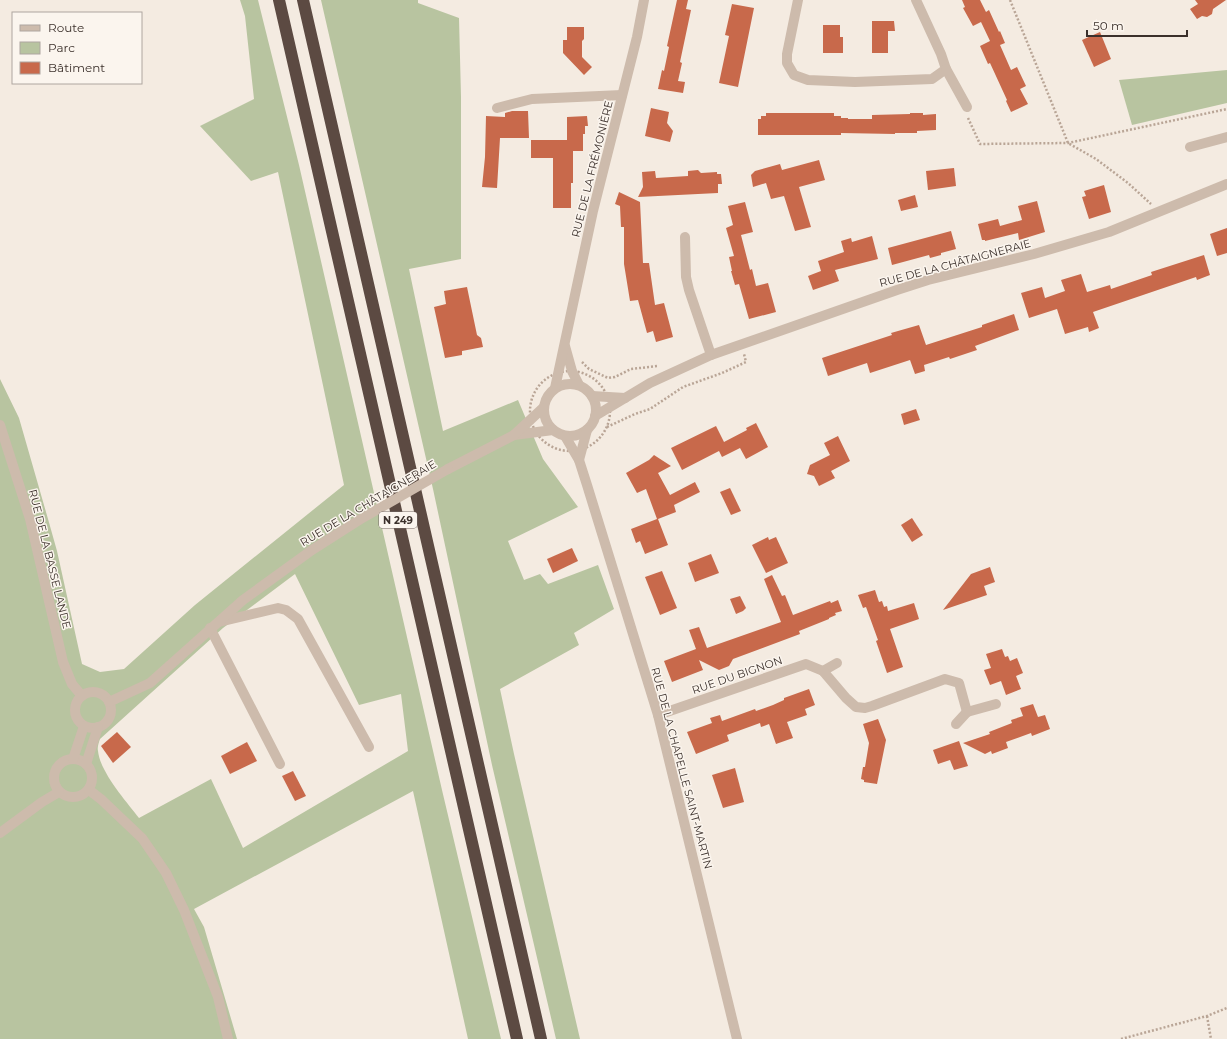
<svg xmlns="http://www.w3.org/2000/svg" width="1227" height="1039" viewBox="0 0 1227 1039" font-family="Montserrat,sans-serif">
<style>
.green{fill:#b8c4a0;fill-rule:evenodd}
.building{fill:#c8694b}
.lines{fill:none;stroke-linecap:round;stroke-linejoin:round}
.path{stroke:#b9a596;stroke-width:2.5;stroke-dasharray:2 2;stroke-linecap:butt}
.minor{stroke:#cdbbac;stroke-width:10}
.highway{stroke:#5c4a42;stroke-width:12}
.minor-bridge{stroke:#cdbbac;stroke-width:10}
.labels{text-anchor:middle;stroke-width:3;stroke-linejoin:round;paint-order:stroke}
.shield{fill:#fbf5ee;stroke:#756b66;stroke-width:1}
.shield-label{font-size:10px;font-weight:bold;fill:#3b302b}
.street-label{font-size:11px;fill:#3b302b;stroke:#fbf5ee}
</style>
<rect width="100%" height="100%" fill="#f4ebe1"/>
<g class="green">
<path d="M240,0H258L299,165L442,790L501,1039H468L413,791L194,909L204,927L237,1039H0V379L19,418L48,519L57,551L82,664L100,672L124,669L195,605L344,485L278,172L251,181L200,126L254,99L245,16ZM295,574L359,705L401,694L408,751L243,848L211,779L139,818C126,801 100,772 98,751C97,747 99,742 100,739L223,628Z"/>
<polygon points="321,0 418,0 418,3 459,18 461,97 461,259 409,269 443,431 518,400 543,459 578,507 508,541 524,580 540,574 548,584 598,565 614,609 574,633 579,645 500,689 514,754 580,1039 556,1039 492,765 433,489"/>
<polygon points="1227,70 1227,103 1132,125 1119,80"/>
</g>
<g class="building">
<polygon points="677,0 688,0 686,9 691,10 680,62 682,63 678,81 685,82 683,93 658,89 662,70 664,71 669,47 667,46"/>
<polygon points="962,0 980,0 986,12 989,10 999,32 1000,31 1005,43 1000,45 1011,70 1017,67 1026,86 1020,89 1028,104 1011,112 1006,101 1007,100 990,63 988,64 980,46 990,41 981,22 973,26 963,8 965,7"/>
<polygon points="1195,0 1226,0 1213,9 1212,14 1207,17 1202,16 1197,19 1190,9 1198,4"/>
<polygon points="732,4 754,8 738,87 719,83 729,36 725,35"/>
<polygon points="872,21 894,21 895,31 888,31 888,53 872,53"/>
<polygon points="823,25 840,25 840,37 843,37 843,53 823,53"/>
<polygon points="567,27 584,27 584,39 582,41 582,57 592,67 584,75 563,53 563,40 567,40"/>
<polygon points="1100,32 1111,59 1094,67 1082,40"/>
<polygon points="651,108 669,112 667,123 673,131 670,142 645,136"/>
<polygon points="512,111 528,111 529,138 500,138 497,188 482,187 485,157 486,116 505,117 505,113"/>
<polygon points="766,113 834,113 834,116 841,116 841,118 848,118 848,119 872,119 872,115 910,114 910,113 923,113 923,115 936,114 936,130 917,131 917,133 895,133 895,134 841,133 841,135 758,135 758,119 761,119 761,116 766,116"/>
<polygon points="587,116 588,126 585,126 585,134 583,134 583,151 573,151 573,183 571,183 571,208 553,208 553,158 531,158 531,140 567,140 567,117"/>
<polygon points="819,160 825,180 799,187 811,227 795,231 784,196 771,199 766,183 753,187 751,175 755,171 780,164 782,170"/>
<polygon points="954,168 956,186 928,190 926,171"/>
<polygon points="698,170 701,173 717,172 717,174 721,174 722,184 718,184 718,193 638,197 643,187 642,172 655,171 656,178 688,176 688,171"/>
<polygon points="1104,185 1111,212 1089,219 1082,197 1086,196 1084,191"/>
<polygon points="619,192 640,202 643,263 649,263 655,305 664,303 673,337 656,342 653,331 647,333 638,300 630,301 624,264 624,227 621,227 620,206 615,204"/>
<polygon points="915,195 918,207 901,211 898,200"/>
<polygon points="1037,201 1045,232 1019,240 1018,233 985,241 985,240 982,240 978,224 998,219 1000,226 1022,220 1018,206"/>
<polygon points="745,202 753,232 741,235 750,270 752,269 756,286 768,283 776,312 749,319 739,284 735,285 731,271 732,271 729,257 734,256 726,228 733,225 728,206"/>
<polygon points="1227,228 1227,253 1217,256 1210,234"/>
<polygon points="951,231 956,249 941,253 941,255 930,258 929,255 892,265 888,248"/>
<polygon points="872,236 878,259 835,270 839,281 813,290 808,276 821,271 818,261 844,252 841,241 851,238 852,242"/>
<polygon points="1204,255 1210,275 1197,280 1196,277 1093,312 1099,328 1089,332 1088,327 1065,334 1057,309 1029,318 1021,293 1042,287 1045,298 1065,291 1061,280 1081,274 1087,292 1110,285 1111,289 1152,275 1151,272"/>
<polygon points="467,287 477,335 481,338 483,347 462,351 462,355 445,358 434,307 446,304 444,291"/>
<polygon points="1014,314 1019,330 975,346 977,350 950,359 949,357 924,365 925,371 915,374 910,360 870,373 867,363 828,376 822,358 892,335 891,333 919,325 926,345 982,327 982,325"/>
<polygon points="916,409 920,420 904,425 901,414"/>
<polygon points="756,423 768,447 746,459 740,448 722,457 719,451 682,470 671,448 716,426 724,442 747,430 746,428"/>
<polygon points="838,436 850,461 831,471 835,478 819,486 814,476 807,474 810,465 830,455 824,443"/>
<polygon points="654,455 671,466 658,473 670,495 695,482 700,492 674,505 676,512 658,519 668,545 645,554 640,541 636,543 631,529 657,519 646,489 637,493 626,473 649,460"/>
<polygon points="730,488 741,511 731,515 720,492"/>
<polygon points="912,518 923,535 912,542 901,525"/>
<polygon points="768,537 769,540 776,537 788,563 766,573 752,545"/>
<polygon points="572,548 578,561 553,573 547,559"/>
<polygon points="711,554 719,573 695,582 688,563"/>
<polygon points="990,567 995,582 984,586 987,595 943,610 971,574"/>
<polygon points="662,571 677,608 660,615 645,577"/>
<polygon points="772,575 782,596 785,595 793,615 830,601 831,603 838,600 842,611 835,613 836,615 829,618 829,619 799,631 800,634 733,659 729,666 719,670 699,660 703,670 672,682 664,661 696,649 689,630 699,627 707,648 781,622 764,579"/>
<polygon points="875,590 879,602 882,601 884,607 887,606 888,611 914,603 919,619 890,629 903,667 887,673 876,641 878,640 866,607 863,608 858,595"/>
<polygon points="740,596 746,608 743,611 736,614 730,599"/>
<polygon points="1002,649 1005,657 1008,656 1010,661 1017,658 1023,673 1016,676 1021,689 1006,695 1001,681 990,685 984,670 991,668 986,654"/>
<polygon points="809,689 815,705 805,709 807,715 787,722 793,738 776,744 769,724 761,727 760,723 727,735 729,741 696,754 687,732 712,723 710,718 720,715 722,721 755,709 756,711 773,705 784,700 784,698"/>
<polygon points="1033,704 1038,717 1045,715 1050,729 1032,736 1031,733 1006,742 1008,748 992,754 991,751 985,754 963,743 990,734 989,732 1012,723 1011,720 1023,716 1020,708"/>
<polygon points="878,719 886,740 877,784 864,782 864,780 861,779 863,767 865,767 869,743 863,724"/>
<polygon points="117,732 131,747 113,763 101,746"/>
<polygon points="959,741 968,766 954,770 950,760 938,764 933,750"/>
<polygon points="247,742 257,761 230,774 221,756"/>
<polygon points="735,768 744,802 723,808 712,775"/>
<polygon points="293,771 306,796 295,801 282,776"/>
</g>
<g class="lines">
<g class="path">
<polyline points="1010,0 1068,143 1096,159 1128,183 1151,204"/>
<polyline points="968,118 980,144 1068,143 1227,109"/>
<polyline points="582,362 589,369 608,378 615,377 631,369 658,366"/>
<circle cx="570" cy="411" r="40"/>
<polyline points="607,427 635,414 650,409 683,387 722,373 746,362 744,354"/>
<polyline points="1207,1016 1211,1039"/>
<polyline points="1121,1039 1207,1016 1227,1008"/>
</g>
<g class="minor">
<polyline points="798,0 787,54 787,63 794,75 808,80 855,82 932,79 946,69 941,54 916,0"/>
<polyline points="946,69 967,107"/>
<polyline points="497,108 532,99 622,95"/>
<polyline points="1190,147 1227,137"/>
<polyline points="685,237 686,277 689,290 711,355"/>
<polyline points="565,346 572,371 579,385"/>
<circle cx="570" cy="410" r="26"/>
<polyline points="555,388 593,211 637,37 644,0"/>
<polyline points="592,396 625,398"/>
<polyline points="595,416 650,383 711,355 897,290 928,280 1034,254 1109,232 1227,184"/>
<polyline points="0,425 30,519 63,662 72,684 82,696"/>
<polyline points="514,435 553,430"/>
<polyline points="565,436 579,460 587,485 658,715 737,1039"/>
<polyline points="579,460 587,430"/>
<polyline points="448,469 514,435 543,408"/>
<polyline points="219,622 278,608 286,610 298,619 369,747"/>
<polyline points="210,628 280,764"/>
<polyline points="823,671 837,663"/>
<circle cx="93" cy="710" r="18"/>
<polyline points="109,702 150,683 243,600 312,550 359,520"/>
<polyline points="658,715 806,664 823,671 846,698 856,707 865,708 872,706 945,679 959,683 967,712 996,704"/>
<polyline points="956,724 967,712"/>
<circle cx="73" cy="778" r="19"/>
<polyline points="73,759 84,726"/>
<polyline points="86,764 98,727"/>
<polyline points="89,790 102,800 142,838 166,873 184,910 218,997 228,1039"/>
<polyline points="0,833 42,802 59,792"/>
</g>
<g class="highway">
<polyline points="279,0 517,1039"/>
<polyline points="303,0 541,1039"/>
</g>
<polyline class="minor-bridge" points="359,520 448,469"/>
</g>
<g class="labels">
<rect class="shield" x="379" y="512" width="38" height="16" rx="3"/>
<g class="shield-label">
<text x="398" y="524">N 249</text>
</g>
<g class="street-label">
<text transform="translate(592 169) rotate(-76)" y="4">RUE DE LA FRÉMONIÈRE</text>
<text transform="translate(955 263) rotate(-15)" y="4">RUE DE LA CHÂTAIGNERAIE</text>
<text transform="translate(368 503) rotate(-31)" y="4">RUE DE LA CHÂTAIGNERAIE</text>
<text transform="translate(50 559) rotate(76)" y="4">RUE DE LA BASSE LANDE</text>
<text transform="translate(737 675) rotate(-19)" y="4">RUE DU BIGNON</text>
<text transform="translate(682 768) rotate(75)" y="4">RUE DE LA CHAPELLE SAINT-MARTIN</text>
</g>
</g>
<rect x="12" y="12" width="130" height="72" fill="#fbf5ee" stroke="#aea6a0"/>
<rect x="20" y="25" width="20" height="6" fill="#cdbbac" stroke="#aea6a0"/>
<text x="48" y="32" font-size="12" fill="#3b302b">Route</text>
<rect x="20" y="42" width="20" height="12" fill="#b8c4a0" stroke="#aea6a0"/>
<text x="48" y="52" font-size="12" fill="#3b302b">Parc</text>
<rect x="20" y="62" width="20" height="12" fill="#c8694b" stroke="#aea6a0"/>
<text x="48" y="72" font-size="12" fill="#3b302b">Bâtiment</text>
<path d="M1087 30v6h100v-6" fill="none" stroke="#3b302b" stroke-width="2"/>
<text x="1093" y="30" font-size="12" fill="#3b302b" stroke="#fbf5ee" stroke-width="3" paint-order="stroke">50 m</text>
</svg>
